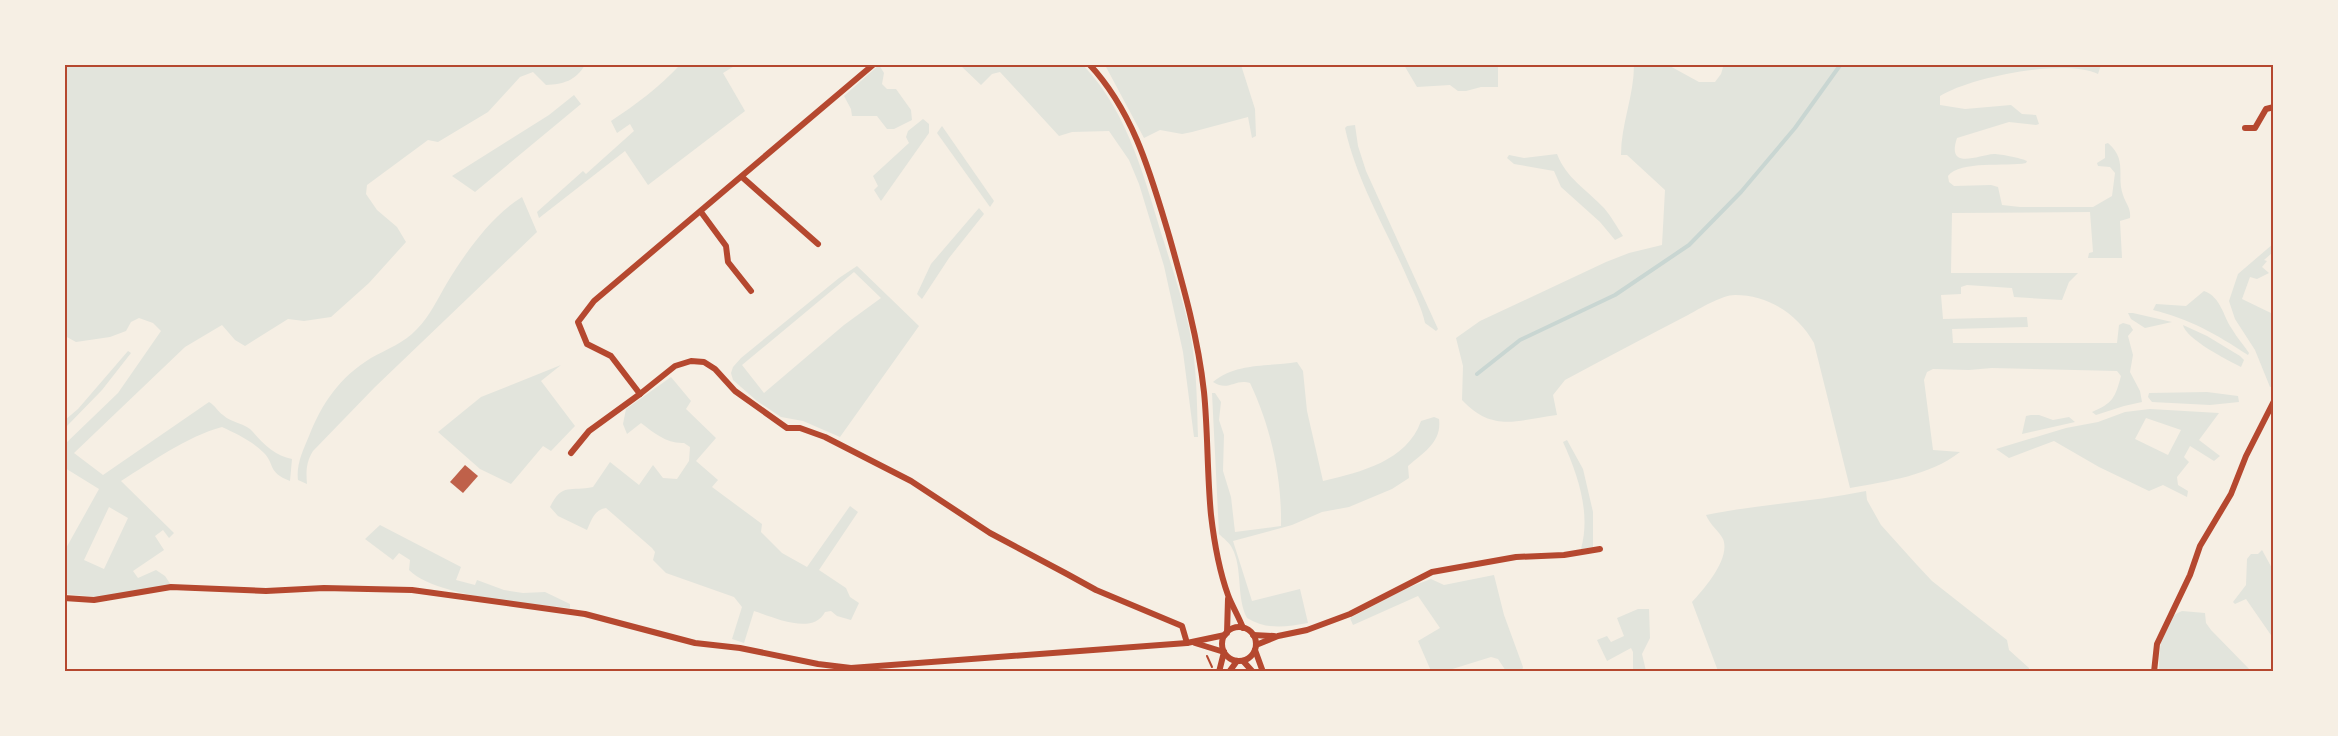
<svg xmlns="http://www.w3.org/2000/svg" width="2338" height="736" viewBox="0 0 2338 736" font-family="'IBM Plex Sans',sans-serif">
<style>
.green{fill:#e2e4dc;fill-rule:evenodd}
.lines{fill:none;stroke-linecap:round;stroke-linejoin:round}
.stream{stroke:#c9d6d2;stroke-width:4}
.building{fill:#bf614a}
.path{stroke:#b5482f;stroke-width:2}
.minor{stroke:#b5482f;stroke-width:6}
.neatline{fill:none;stroke:#b5482f;stroke-width:2}
</style>
<rect width="100%" height="100%" fill="#f6efe4"/>
<g class="green">
<path d="M1724,64L2101,65L2098,74C2065,58 1970,77 1940,96V105L1965,109L2011,105L2022,114L2036,115L2039,124L2036,125L2009,122L1957,138C1946,171 1978,155 1994,154C2001,154 2021,158 2027,161L2026,163C2007,167 1960,160 1948,176L1949,182L1954,186L1991,185L1998,187L2002,205L2020,207H2093L2112,196L2115,173L2110,167L2098,166L2097,163L2105,158V144L2108,143C2128,160 2116,176 2123,195C2126,204 2131,208 2130,218L2120,221L2122,258H2088L2089,253L2093,252L2090,212L1952,213L1951,273H2078L2069,282L2062,300L2014,297L2012,288L1967,285L1961,287V294L1941,295L1943,319L2027,317L2028,327L1952,329L1953,343H2117L2119,325L2123,323L2130,325L2133,330L2128,336L2133,355L2130,372L2140,391L2142,402L2124,406L2096,415L2092,412C2113,403 2115,398 2121,376L2117,371L1992,368L1969,370L1933,369L1927,372L1924,380L1933,450L1960,452C1929,476 1888,481 1850,488L1814,343C1798,314 1768,295 1735,295C1722,295 1699,309 1688,315C1647,336 1606,358 1565,380L1553,395L1557,415C1517,420 1493,433 1462,400L1463,366L1456,338L1480,321L1606,262L1629,253L1662,245L1665,190L1627,155H1621C1621,124 1634,96 1634,65H1668L1699,82H1715L1721,74Z"/>
<path d="M65,65H585C575,81 564,84 546,85L533,72L520,77L488,112L438,142L428,140L367,185L366,194L377,210L397,227L406,242L369,283L331,317L304,321L288,319L245,346L235,340L222,325L185,347L74,453L103,475L209,402C216,406 217,411 223,415C231,423 246,423 253,432C263,444 276,456 292,459L290,481C267,472 275,464 264,453C252,441 237,434 222,427C186,437 153,461 121,481L174,533L169,538L163,530L155,536L164,550L133,571L138,578L156,570L165,576L173,588L109,598L65,594V550L99,489L65,468V444L118,393L161,331L153,323L139,318L131,322L126,331L110,337L76,342L65,336ZM109,507L128,518L104,569L84,560Z"/>
<path d="M680,65H736L723,73L745,111L648,185L625,151L539,218L537,212L583,171L586,174L634,131L630,124L617,133L611,121C637,104 659,87 680,65Z"/>
<polygon points="879,65 884,73 882,84 887,89 896,89 911,110 912,120 894,129 887,129 877,116 852,116 851,109 844,96"/>
<path d="M960,65H1083C1130,114 1145,182 1165,245C1175,278 1189,317 1193,351C1197,379 1197,408 1198,437H1194L1183,352L1164,266L1139,184L1129,160L1109,131L1072,132L1059,136L1000,72L992,74L981,85Z"/>
<polygon points="1105,65 1241,65 1255,109 1256,136 1252,138 1248,117 1192,132 1182,134 1160,130 1144,138"/>
<polygon points="1404,65 1404,64 1503,65 1498,66 1498,87 1481,87 1466,91 1458,91 1450,85 1417,87"/>
<polygon points="574,95 581,104 475,192 452,176 549,115"/>
<polygon points="923,119 929,124 929,133 881,201 874,190 878,186 873,176 909,143 906,137 908,131"/>
<path d="M1355,125L1358,146L1366,171L1438,329L1436,331L1425,323C1422,309 1416,297 1410,284C1388,232 1357,183 1345,128L1347,126Z"/>
<polygon points="942,126 994,201 990,207 937,133"/>
<path d="M1557,154C1566,178 1587,190 1604,208C1611,216 1617,227 1623,236L1615,240L1600,222L1561,187L1554,171L1514,164L1507,158L1509,155L1524,158Z"/>
<path d="M522,197L537,232L375,387L313,451C306,462 306,472 307,484L298,480C296,465 303,450 309,436C322,403 340,377 371,358C387,349 404,343 417,329C430,316 438,298 447,283C466,252 491,216 522,197Z"/>
<polygon points="979,208 984,214 949,258 922,299 917,294 931,264"/>
<polygon points="2273,244 2273,252 2264,260 2267,261 2262,267 2269,273 2257,279 2250,277 2242,299 2273,314 2274,386 2270,387 2255,350 2235,319 2229,301 2238,274"/>
<path d="M857,266L919,326L840,437L803,421L781,417L757,401L733,380L731,373L733,367L741,358L839,278ZM854,272L881,298L844,325L764,393L742,365Z"/>
<path d="M2204,291C2221,297 2223,316 2232,329C2237,338 2244,345 2249,353L2248,355C2216,334 2190,319 2153,310L2156,304L2186,306Z"/>
<polygon points="2128,313 2133,313 2172,322 2145,328 2131,319"/>
<path d="M2183,325L2207,336L2240,356L2244,360L2241,367C2227,360 2186,339 2183,325Z"/>
<polygon points="128,351 131,353 102,390 65,428 65,420 78,409"/>
<path d="M1297,362L1303,371L1307,411L1323,481C1361,472 1407,461 1421,421L1434,417L1439,419C1442,442 1424,452 1408,466L1409,478L1392,489L1349,507L1322,512L1292,525L1233,541L1252,601L1300,589L1308,623C1286,627 1266,630 1247,618C1236,597 1243,568 1232,548C1230,543 1223,538 1219,534L1212,393H1215L1221,402L1219,420L1224,435L1223,471L1231,497L1235,532L1281,526C1282,478 1271,427 1250,383C1235,378 1229,392 1213,382C1237,362 1268,367 1297,362Z"/>
<polygon points="561,365 541,381 575,426 551,451 543,446 511,484 480,469 438,432 481,397"/>
<path d="M671,377L691,401L686,409L716,438L696,461L718,480L712,487L762,524L761,532L782,553L807,567L850,506L858,512L819,570L846,588L850,597L859,603L851,620L837,616L831,611L825,612C813,636 773,617 754,611L744,643L732,639L742,607L734,597L666,573L653,560L655,552L652,548L606,508C594,510 592,519 587,530L558,516L550,507C562,482 571,492 593,487L610,462L639,485L653,465L663,478L677,479L689,461L690,447L684,443C667,444 654,433 641,423L627,434L623,424L626,409Z"/>
<polygon points="2207,392 2238,396 2239,402 2210,405 2152,402 2148,397 2149,393"/>
<path d="M2150,409L2219,413L2199,440L2220,456L2214,461L2190,446L2184,457L2189,462L2177,477L2178,485L2188,491L2187,497L2163,485L2149,491L2099,467L2054,441L2009,458L1996,449L2066,428L2098,422L2125,412ZM2146,418L2181,430L2168,455L2135,439Z"/>
<polygon points="2031,415 2039,415 2053,420 2069,417 2075,422 2022,434 2026,416"/>
<path d="M1567,440L1583,469L1593,512V547L1581,549C1591,513 1578,475 1563,442Z"/>
<path d="M1866,491L1867,500L1881,525L1917,565L1932,581L2007,640L2009,650L2029,668V671H1718L1692,602C1704,589 1731,558 1723,539C1719,531 1710,525 1706,515C1759,504 1813,502 1866,491Z"/>
<path d="M380,525L461,567L456,580L475,585L477,580L504,590L523,593L545,592L570,604V608C532,604 435,597 409,570L410,560L399,553L393,560L365,539Z"/>
<polygon points="2262,550 2273,570 2273,638 2246,599 2235,604 2233,602 2246,585 2247,559 2251,554 2258,554"/>
<polygon points="1494,575 1504,615 1523,667 1522,671 1506,671 1498,659 1491,657 1446,671 1431,671 1418,641 1440,628 1418,596 1353,625 1350,618 1407,588 1431,579 1444,585"/>
<polygon points="1638,609 1649,609 1650,638 1642,654 1646,671 1633,671 1633,652 1631,648 1607,661 1597,640 1607,636 1611,642 1624,636 1617,618"/>
<path d="M2182,611L2205,613L2206,623L2211,630L2251,671L2159,672C2159,652 2160,619 2182,611Z"/>
</g>
<g class="lines">
<polyline class="stream" points="1477,374 1520,340 1615,295 1689,245 1741,192 1795,128 1841,64"/>
</g>
<polygon class="building" points="465,465 478,476 463,493 450,482"/>
<g class="lines">
<polyline class="path" points="1207,656 1212,667"/>
<g class="minor">
<polyline points="874,64 594,301 578,322 587,344 611,356 640,394 675,366 691,361 704,362 715,369 735,391 787,428 800,428 825,437 911,481 990,533 1067,574 1096,590 1182,626 1187,643"/>
<path d="M1089,64C1133,111 1150,172 1168,232C1183,285 1198,337 1204,392C1208,432 1207,474 1211,515C1214,541 1219,570 1228,595C1232,606 1239,617 1243,628"/>
<polyline points="2245,128 2255,128 2266,109 2274,107"/>
<polyline points="742,177 818,244"/>
<polyline points="701,212 726,246 728,262 751,291"/>
<polyline points="571,453 589,431 640,394"/>
<polyline points="64,598 94,600 171,587 266,591 324,588 412,590 585,614 695,643 740,648 818,664 851,668 1187,643 1225,635"/>
<circle cx="1239" cy="644" r="17"/>
<polyline points="1227,633 1228,599"/>
<polyline points="1253,635 1274,636"/>
<polyline points="1195,643 1224,652"/>
<polyline points="1256,645 1278,636 1307,630 1350,614 1432,572 1516,557 1564,555 1600,549"/>
<polyline points="1255,650 1263,672"/>
<polyline points="1243,661 1253,672"/>
<polyline points="1219,672 1224,652"/>
<polyline points="1229,672 1237,661"/>
<polyline points="2154,672 2157,644 2190,575 2200,546 2231,494 2246,456 2274,401"/>
</g>
</g>
<rect width="2338" height="736" fill="none" stroke="#f6efe4" stroke-width="132"/>
<rect x="66" y="66" width="2206" height="604" class="neatline"/>
</svg>
